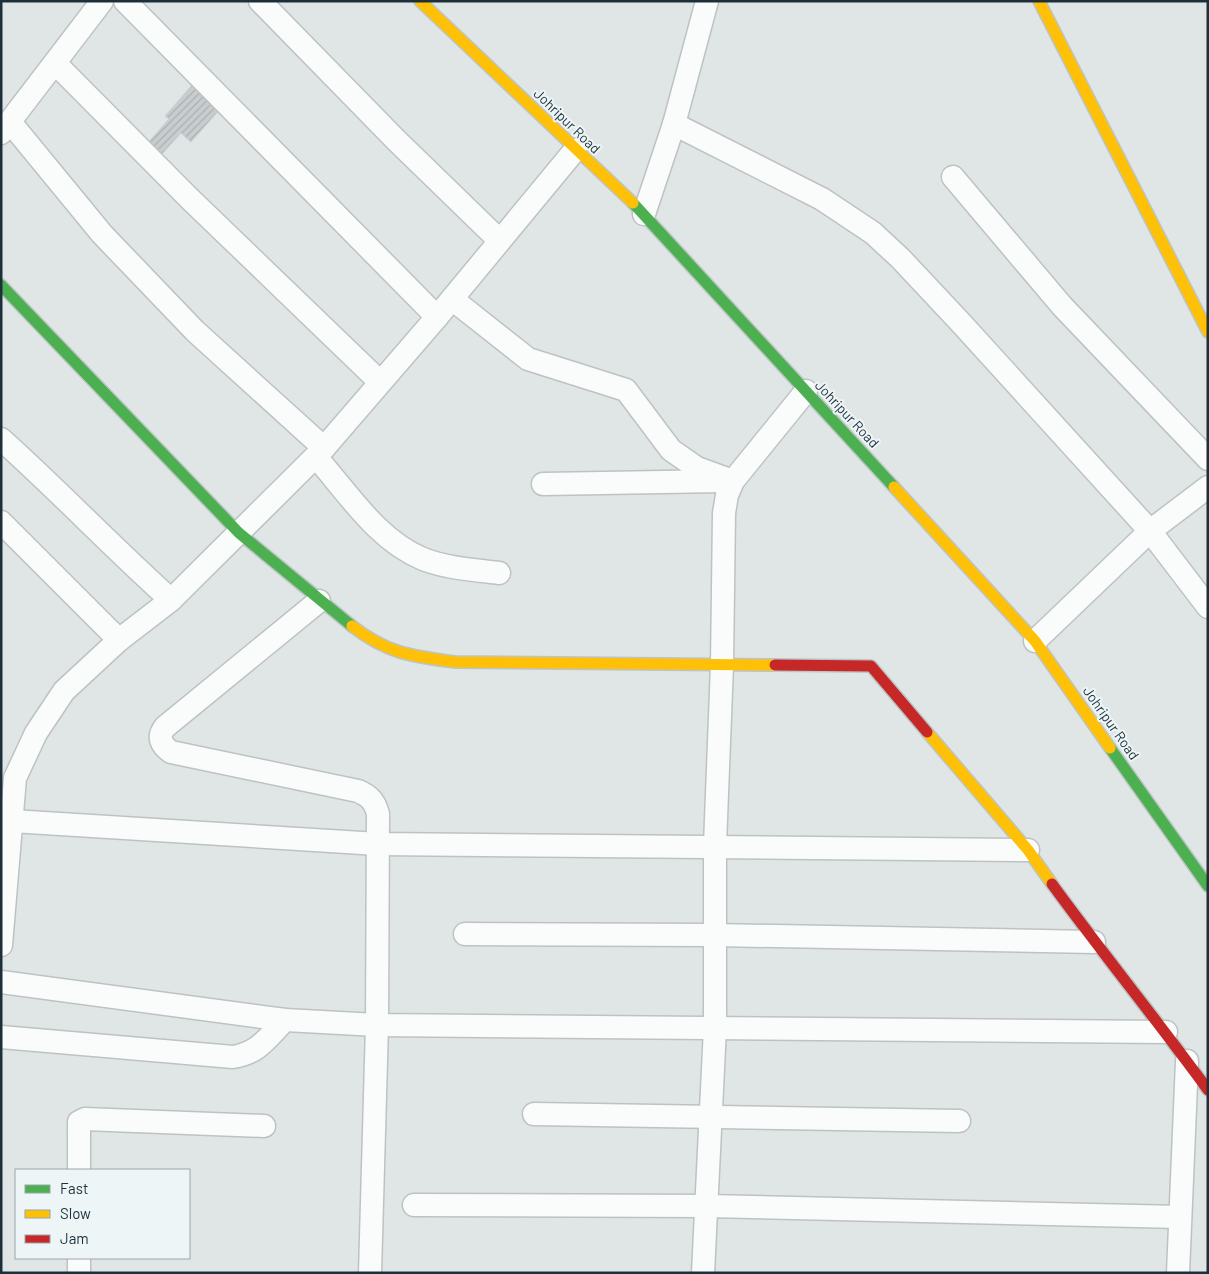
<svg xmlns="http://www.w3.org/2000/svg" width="1209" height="1274" viewBox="0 0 1209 1274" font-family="Barlow,sans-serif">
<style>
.building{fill:url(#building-hatch);stroke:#c9cecf}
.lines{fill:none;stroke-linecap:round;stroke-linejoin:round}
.street-casing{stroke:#bdc2c3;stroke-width:25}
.fast-casing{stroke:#bdc4c5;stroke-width:14}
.slow-casing{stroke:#bdc4c5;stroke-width:14}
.jam-casing{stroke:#bdc4c5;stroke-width:14}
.street{stroke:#fafbfb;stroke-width:22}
.fast{stroke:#4caf50;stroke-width:11}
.slow{stroke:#ffc107;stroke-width:11}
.jam{stroke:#c62828;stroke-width:11}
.labels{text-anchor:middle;stroke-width:4;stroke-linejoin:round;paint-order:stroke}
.street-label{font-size:14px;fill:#1d303a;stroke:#edf5f7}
</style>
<defs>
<pattern id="building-hatch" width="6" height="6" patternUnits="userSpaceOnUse" patternTransform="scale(1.25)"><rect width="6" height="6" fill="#c8cecf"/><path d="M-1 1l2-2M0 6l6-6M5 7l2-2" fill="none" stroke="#abb1b2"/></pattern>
</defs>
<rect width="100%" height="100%" fill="#e0e6e6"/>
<polygon class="building" points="194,83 222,107 191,142 181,133 160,156 146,145 169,119 165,116"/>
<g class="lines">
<defs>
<g id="street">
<polyline points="125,1 437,317"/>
<polyline points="260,1 396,140 499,240"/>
<polyline points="55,63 190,199 380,382"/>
<polyline points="10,122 102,234 195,331 324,448"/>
<polyline points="674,124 822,199 873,233 900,258 961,323 1150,531 1208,607"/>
<polyline points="1,133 102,1"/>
<polyline points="953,177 1062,306 1208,459"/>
<polyline points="644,214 674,124 707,1"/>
<polyline points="452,299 528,359 626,390 671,450 697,468 733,481"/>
<path d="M1,439C59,491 113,548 171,600"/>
<path d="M316,457C348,493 377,540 423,559C446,568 474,570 499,573"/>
<polyline points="543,484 722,481"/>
<polyline points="1,522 119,640"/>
<path d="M319,601L165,727C157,737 161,745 171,752L358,791C370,796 375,802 378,814L377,1025L370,1273"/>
<polyline points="1035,641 1150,531 1208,487"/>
<polyline points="12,821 378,844 1028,850"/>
<polyline points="465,934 715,935 1094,942"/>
<polyline points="1,945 15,778 36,733 64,691 119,640 171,600 324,448 437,317 575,150"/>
<polyline points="1,982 285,1020 377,1025 1166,1032"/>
<path d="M1,1037L233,1057C259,1053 267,1038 285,1020"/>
<polyline points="534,1114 959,1121"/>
<polyline points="79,1170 79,1122 85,1119 264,1126"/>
<polyline points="414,1205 707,1206 1180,1217"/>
<polyline points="79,1258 79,1273"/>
<polyline points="703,1273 715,1028 715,845 722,665 724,513 727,495 733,481 806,391"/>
<polyline points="1178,1273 1187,1061"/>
</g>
<g id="fast">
<polyline points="633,203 894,487"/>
<polyline points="1,285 239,533 352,626"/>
<polyline points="1110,748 1208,886"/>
</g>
<g id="slow">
<polyline points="420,1 633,203"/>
<polyline points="1039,1 1208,332"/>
<polyline points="894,487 1035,641 1110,748"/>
<path d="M352,626C388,654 412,656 455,662L775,665"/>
<polyline points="927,732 1028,850 1052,884"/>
</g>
<g id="jam">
<polyline points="775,665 871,666 927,732"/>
<path d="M1052,884C1103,954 1157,1020 1208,1090"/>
</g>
</defs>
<use href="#street" class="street-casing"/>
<use href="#fast" class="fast-casing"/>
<use href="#slow" class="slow-casing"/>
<use href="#jam" class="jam-casing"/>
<use href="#street" class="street"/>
<use href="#fast" class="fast"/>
<use href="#slow" class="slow"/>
<use href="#jam" class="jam"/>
</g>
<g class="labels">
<g class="street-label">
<text transform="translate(567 121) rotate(44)" y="5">Johripur Road</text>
<text transform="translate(847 414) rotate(47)" y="5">Johripur Road</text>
<text transform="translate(1111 723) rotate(55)" y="5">Johripur Road</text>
</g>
</g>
<rect width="1209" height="1274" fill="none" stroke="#1d303a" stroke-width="5"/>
<rect x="15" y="1169" width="175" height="90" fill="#edf5f7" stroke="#9aa6ab"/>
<rect x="25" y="1185" width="25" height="8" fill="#4caf50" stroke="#9aa6ab"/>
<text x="60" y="1194" font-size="15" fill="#1d303a">Fast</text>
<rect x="25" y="1210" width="25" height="8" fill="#ffc107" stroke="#9aa6ab"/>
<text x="60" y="1219" font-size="15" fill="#1d303a">Slow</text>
<rect x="25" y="1235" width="25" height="8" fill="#c62828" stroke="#9aa6ab"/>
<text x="60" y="1244" font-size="15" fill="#1d303a">Jam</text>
</svg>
